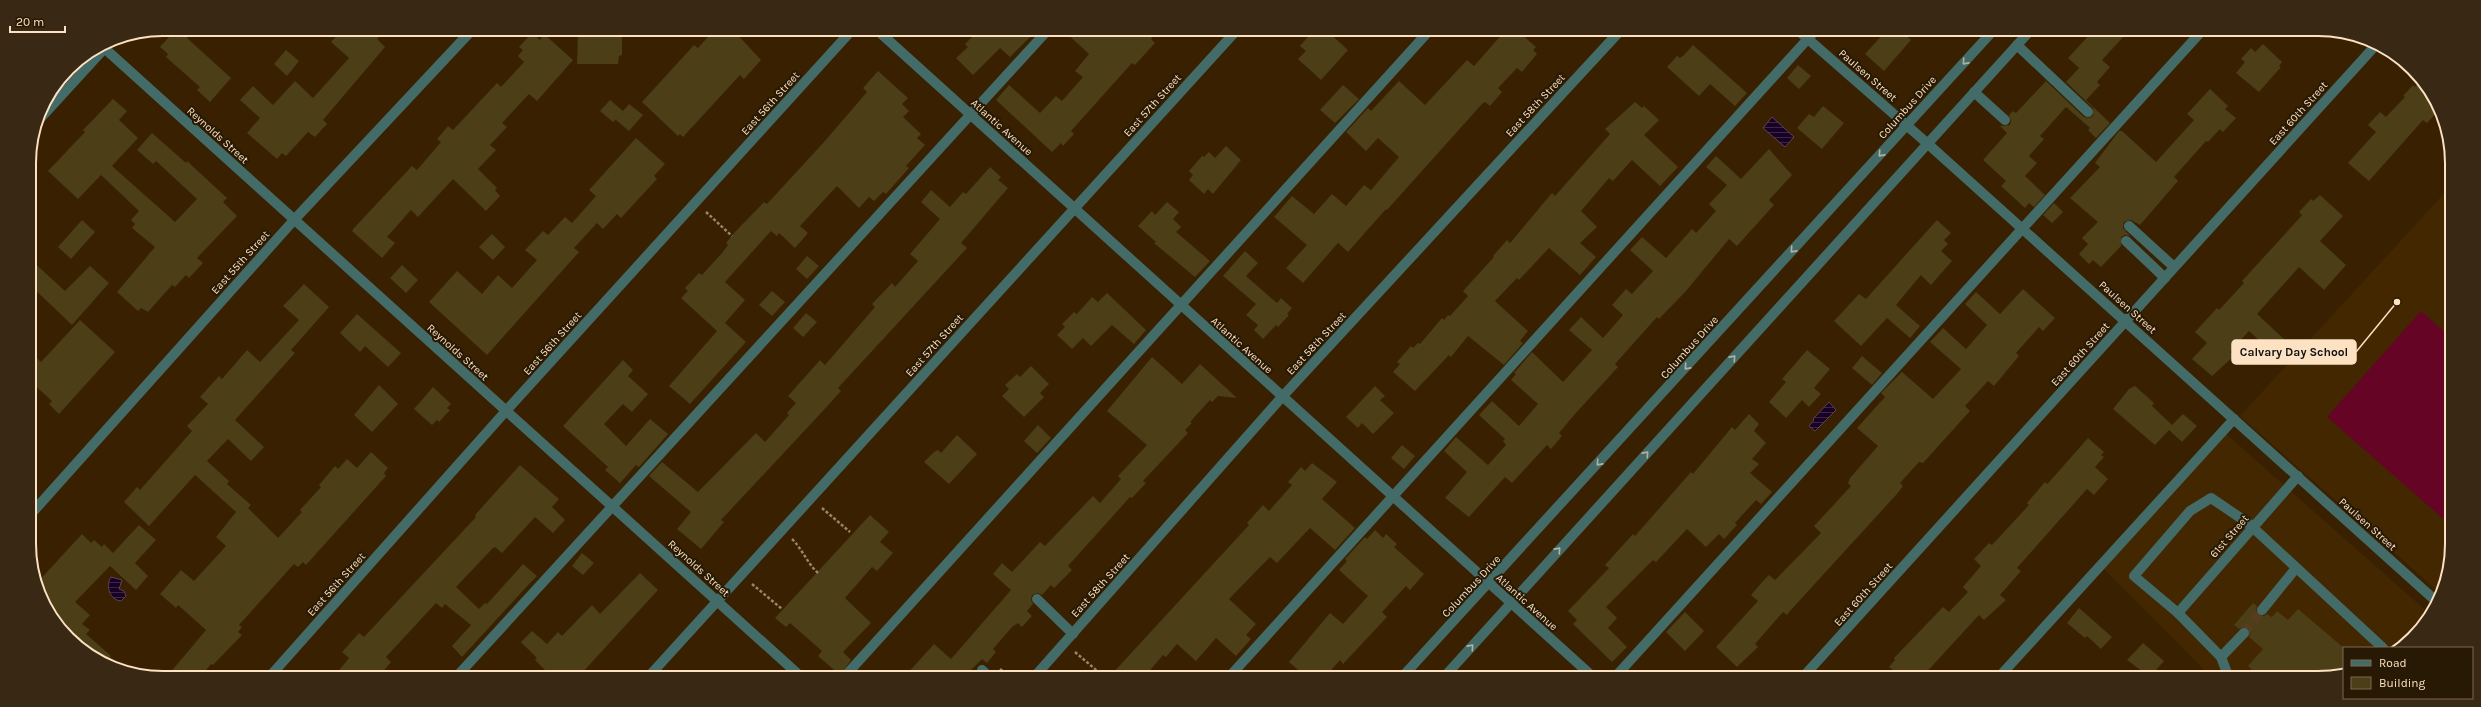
<svg xmlns="http://www.w3.org/2000/svg" width="2481" height="707" viewBox="0 0 2481 707" font-family="Karla,sans-serif">
<style>
.built{fill:#422700}
.garden{fill:#650424}
.water{fill:url(#water-rules);stroke:#5d4455}
.building{fill:#4c3e16}
.lines{fill:none;stroke-linecap:round;stroke-linejoin:round}
.minor-tunnel{stroke:#553d1d;stroke-width:10;stroke-dasharray:10 5;stroke-linecap:butt}
.path{stroke:#9e8464;stroke-width:2.5;stroke-dasharray:3 2;stroke-linecap:butt}
.minor{stroke:#436b68;stroke-width:10}
.oneway{stroke:#b2b29e}
.labels{text-anchor:middle;stroke-width:4;stroke-linejoin:round;paint-order:stroke}
.street-label{font-size:11px;fill:#fce1c2;stroke:#281905}
.rim{fill:none;stroke:#fce1c2;stroke-width:2}
.leader{fill:none;stroke:#fce1c2;stroke-width:1.5}
.callout-dot{fill:#fce1c2;stroke:#281905;stroke-width:1.5}
.callout{fill:#fce1c2;stroke:#fce1c2;stroke-width:1.5}
.callout-label{font-size:12px;text-anchor:middle;font-weight:bold;fill:#111}
</style>
<defs>
<pattern id="water-rules" width="6" height="5" patternUnits="userSpaceOnUse"><rect width="6" height="5" fill="#190126"/><path d="M0 2.5h6" fill="none" stroke="#3b2644"/></pattern>
</defs>
<rect width="100%" height="100%" fill="#382000"/>
<g class="built">
<polygon points="2449,188 2447,578 2441,594 2240,416"/>
<polygon points="2224,432 2431,615 2402,648 2344,648 2344,674 2327,678 2212,678 2101,566"/>
</g>
<polygon class="garden" points="2421,311 2449,336 2448,523 2327,417"/>
<g class="water">
<polygon points="1772,117 1794,137 1785,147 1763,128"/>
<polygon points="1829,402 1836,410 1815,431 1809,426 1814,420 1813,419"/>
<path d="M111,577L122,580L119,589L124,591L126,596L121,601C110,600 105,586 111,577Z"/>
</g>
<g class="building">
<polygon points="176,29 195,29 187,38 231,78 210,102 197,90 200,87 166,57 168,54 160,47"/>
<polygon points="343,29 386,29 377,39 385,47 323,120 327,124 315,137 308,132 286,156 282,153 277,159 247,133 260,118 240,100 253,86 273,105 295,81 313,98 349,58 331,42"/>
<polygon points="578,30 622,30 622,55 619,56 618,64 577,64"/>
<polygon points="714,30 723,30 730,36 734,31 761,60 744,79 740,75 683,137 680,134 678,136 642,102 694,45 698,48"/>
<polygon points="978,31 1036,31 1010,57 1000,48 973,75 956,58 968,47 965,44"/>
<polygon points="1064,31 1158,31 1151,39 1155,43 1135,65 1132,63 1071,131 1074,134 1063,146 1061,143 1052,152 996,100 1009,85 1040,113 1056,96 1062,101 1083,77 1075,71 1089,54"/>
<polygon points="1313,31 1327,31 1348,50 1321,80 1298,59 1306,51 1300,46"/>
<polygon points="1504,32 1519,32 1536,47 1533,50 1537,54 1522,72 1517,68 1498,88 1502,92 1490,106 1485,102 1482,104 1387,210 1386,209 1348,252 1338,243 1303,283 1286,268 1307,245 1274,217 1292,196 1314,214 1332,194 1346,206 1364,185 1371,190 1399,157 1378,138 1366,151 1346,132 1368,108 1371,111 1399,81 1425,105 1467,60 1474,66"/>
<polygon points="532,33 540,40 544,34 573,60 537,101 529,94 502,123 507,127 490,145 496,150 478,169 497,188 495,190 500,196 486,211 453,179 418,217 411,210 387,237 395,243 382,258 352,231 354,228 412,166 417,170 441,142 437,139 448,126 453,130 497,83 501,87 524,62 518,56 523,50 519,47"/>
<polygon points="1884,33 1903,33 1911,40 1884,71 1865,54"/>
<polygon points="2091,33 2127,33 2102,60 2110,67 2097,82 2100,85 2086,100 2110,123 2096,138 2088,130 2090,128 2066,107 2040,136 2044,139 2029,156 2037,163 2025,176 2045,195 2034,207 2029,203 2025,208 2001,186 2006,181 1983,160 2007,133 2000,126 2010,125 2011,121 2009,115 2013,111 2016,113 2046,81 2084,117 2089,118 2093,116 2093,108 2066,82 2079,68 2068,58"/>
<polygon points="2263,44 2282,62 2279,66 2281,67 2259,92 2236,73 2245,62 2241,59 2251,48 2255,52"/>
<polygon points="1693,45 1747,93 1735,106 1710,84 1699,96 1667,67 1677,56 1680,58 1684,55"/>
<polygon points="286,50 299,61 287,76 274,64"/>
<polygon points="1798,65 1811,76 1799,89 1787,78"/>
<polygon points="878,71 908,98 902,104 909,111 903,117 921,134 917,138 925,145 906,166 909,168 886,194 883,192 874,201 869,197 859,208 837,186 800,226 808,233 795,248 779,233 777,236 771,231 725,282 745,300 725,323 746,342 690,404 669,386 717,331 681,298 688,291 685,288 699,273 702,275 722,253 728,245 726,243 735,232 764,202 767,204 824,142 867,92 863,88"/>
<polygon points="2418,83 2433,96 2440,109 2427,123 2423,120 2369,181 2348,163 2376,132 2368,125 2380,112 2386,117 2405,97 2403,96 2413,85 2415,87"/>
<polygon points="1343,85 1359,99 1335,123 1320,110"/>
<polygon points="2210,89 2228,106 2225,109 2236,118 2223,132 2220,129 2208,142 2206,141 2174,177 2178,181 2140,225 2131,220 2124,222 2123,228 2130,236 2125,235 2121,237 2121,246 2101,267 2093,260 2089,264 2079,254 2088,244 2082,238 2098,222 2070,198 2100,167 2095,163 2119,131 2122,131 2156,162 2194,120 2187,114"/>
<polygon points="113,99 127,111 119,120 138,138 112,166 175,222 197,199 156,161 153,164 137,150 152,133 186,163 187,161 227,198 223,202 237,216 197,258 203,263 189,278 186,275 175,287 172,285 148,312 141,308 138,311 117,292 155,247 132,228 135,224 131,220 139,211 101,175 78,199 48,171 85,132 83,130"/>
<polygon points="610,100 623,111 629,104 643,115 629,131 616,120 618,118 613,122 600,111"/>
<polygon points="1635,102 1642,108 1644,106 1659,120 1644,135 1678,167 1660,186 1632,160 1613,181 1609,178 1581,211 1597,227 1580,243 1596,257 1580,275 1549,248 1519,280 1517,278 1495,301 1528,331 1520,341 1523,343 1504,365 1468,336 1451,357 1449,355 1415,391 1393,372 1400,364 1397,362 1411,346 1413,348 1418,343 1420,344 1442,318 1444,320 1448,315 1450,316 1468,296 1463,291 1494,257 1493,256 1507,240 1510,243 1552,193 1555,196 1610,134 1605,129"/>
<polygon points="1823,106 1844,123 1822,149 1797,128 1809,114 1814,117"/>
<polygon points="636,138 665,164 654,176 657,179 621,218 617,214 603,229 597,223 574,248 579,252 487,355 429,302 457,271 482,294 498,275 512,288 537,260 525,250 543,231 548,235 565,217 572,223 596,196 589,190"/>
<polygon points="1226,146 1241,160 1213,194 1208,189 1204,194 1189,180 1193,175 1189,171 1202,156 1204,157 1209,152 1215,158"/>
<polygon points="1769,149 1792,175 1769,200 1774,205 1737,246 1729,239 1686,291 1659,319 1657,317 1615,364 1618,367 1575,414 1559,433 1562,436 1551,449 1547,445 1512,483 1505,477 1469,517 1445,498 1467,472 1444,451 1456,437 1488,465 1506,445 1503,441 1505,439 1479,415 1492,401 1519,426 1538,404 1511,380 1516,374 1514,373 1532,352 1563,382 1592,350 1569,330 1581,317 1603,338 1623,315 1612,305 1626,289 1632,294 1653,271 1630,250 1642,237 1666,258 1692,229 1696,233 1716,211 1709,204 1727,185 1706,167 1716,156 1741,179"/>
<polygon points="990,167 1001,177 998,180 1008,188 961,243 967,248 838,388 841,391 822,412 721,520 724,522 701,549 677,529 691,512 649,476 662,462 698,492 756,433 765,442 789,415 787,413 796,403 788,396 820,360 825,365 875,307 872,304 892,283 895,287 918,261 910,254 940,219 921,202 931,190 950,207 963,192 966,194"/>
<polygon points="2320,195 2343,216 2320,241 2346,265 2324,290 2299,267 2257,314 2285,340 2273,353 2249,331 2230,352 2234,356 2212,376 2192,359 2207,343 2195,332 2217,308 2219,310 2244,283 2242,281 2295,223 2302,215 2299,212 2311,199 2313,201"/>
<polygon points="1167,202 1179,212 1173,219 1181,227 1176,232 1210,261 1195,277 1154,243 1156,242 1138,226 1152,211 1155,215"/>
<polygon points="2054,203 2063,212 2052,223 2043,215"/>
<polygon points="82,220 95,232 71,259 58,247"/>
<polygon points="1937,220 1951,233 1944,240 1948,244 1941,251 1952,261 1931,285 1921,275 1896,305 1920,326 1910,338 1887,318 1861,346 1834,321 1859,294 1866,299"/>
<polygon points="492,234 505,247 493,260 479,247"/>
<polygon points="1245,251 1258,263 1246,276 1277,303 1281,298 1292,308 1287,314 1289,315 1278,327 1276,325 1263,339 1254,330 1258,325 1246,315 1256,304 1223,276"/>
<polygon points="807,256 819,266 807,279 796,269"/>
<polygon points="30,259 65,291 90,266 109,283 72,325 30,285"/>
<polygon points="402,265 418,280 406,293 390,278"/>
<polygon points="304,284 329,307 291,350 295,353 235,420 264,447 251,461 228,439 207,461 229,481 227,484 251,505 248,508 278,538 302,512 300,510 321,487 319,485 335,466 338,469 347,459 357,468 371,452 388,468 384,473 386,476 306,565 303,562 298,567 294,564 239,625 242,627 238,632 242,635 213,665 211,664 203,674 169,674 206,630 178,605 176,608 160,594 181,570 194,581 226,546 216,537 236,512 195,475 149,526 124,502 137,487 140,490 192,431 187,426 208,404 200,397 219,376 222,379 247,350 260,362 299,320 283,306"/>
<polygon points="2023,289 2055,318 2043,331 2039,327 2016,353 2019,356 1994,386 1988,381 1965,406 1970,411 1923,463 1919,462 1900,483 1903,486 1896,495 1790,611 1787,615 1783,612 1755,644 1758,647 1737,667 1716,647 1758,601 1751,595 1763,581 1769,575 1775,580 1821,533 1814,526 1851,486 1848,483 1850,478 1878,446 1857,428 1885,397 1881,393 1902,372 1933,399 1961,369 1930,342 1943,328 1966,349 1987,325 1965,304 1976,292 2000,314"/>
<polygon points="772,291 785,302 772,316 759,305"/>
<polygon points="1107,293 1146,330 1134,344 1112,325 1091,346 1083,338 1072,349 1057,335 1065,327 1062,324 1074,312 1077,314 1092,297 1098,302"/>
<polygon points="806,313 817,322 803,337 793,328"/>
<polygon points="357,314 401,353 388,367 365,346 360,352 340,333"/>
<polygon points="80,320 115,352 59,414 49,404 52,401 31,382 30,352 41,362"/>
<polygon points="1807,350 1830,369 1814,388 1821,394 1809,407 1802,400 1786,418 1769,402 1786,382 1782,379"/>
<polygon points="1862,356 1882,373 1872,385 1852,368"/>
<polygon points="1152,357 1182,384 1200,364 1237,398 1218,396 1212,402 1210,400 1190,422 1192,423 1185,430 1188,433 1143,481 1146,483 1132,498 1130,497 1068,566 1072,570 1054,588 1051,585 1042,595 1038,593 1032,595 1031,600 1033,604 1027,611 1032,616 1022,627 1018,623 1012,627 993,649 996,652 987,663 982,659 967,674 969,675 906,675 934,644 951,659 1011,590 993,574 1002,563 1012,572 1040,542 1045,546 1093,496 1100,503 1121,479 1118,476 1147,445 1107,411"/>
<polygon points="623,360 633,370 628,376 648,394 632,412 623,404 604,424 626,446 650,419 668,434 639,467 636,465 620,483 605,470 608,467 563,426"/>
<polygon points="1031,366 1049,384 1040,393 1044,397 1024,417 1002,396 1009,389 1005,385 1017,374 1020,377"/>
<polygon points="379,385 398,404 372,432 354,415"/>
<polygon points="1375,386 1385,396 1380,400 1394,413 1373,434 1362,423 1358,428 1346,417"/>
<polygon points="2135,386 2154,403 2152,406 2172,425 2183,414 2197,426 2182,442 2169,430 2155,445 2113,409 2129,389"/>
<polygon points="433,387 451,404 447,408 450,410 439,422 437,420 432,425 414,409"/>
<polygon points="1749,414 1759,424 1754,431 1766,443 1752,459 1759,464 1750,473 1772,492 1761,504 1756,500 1735,523 1737,525 1724,539 1719,534 1706,547 1687,529 1656,562 1653,560 1606,607 1617,618 1608,628 1627,647 1612,662 1573,624 1577,620 1568,611 1609,568 1605,565 1633,534 1635,536 1691,472 1693,474 1732,427 1735,430"/>
<polygon points="1038,425 1051,438 1037,453 1024,441"/>
<polygon points="957,435 977,454 949,484 924,462 934,452 938,450 941,453"/>
<polygon points="2088,438 2104,452 2101,455 2104,457 2095,467 2108,479 2094,495 2087,489 2017,568 2021,571 2000,595 2006,600 1984,620 1979,615 1922,677 1887,677 1893,670 1889,667 1895,660 1894,658 1943,607 1949,612 1968,592 1963,587 1981,566 1974,559 1989,543 1992,545 2029,505 2027,503 2045,482 2047,484 2050,481"/>
<polygon points="1402,445 1415,456 1404,469 1391,458"/>
<polygon points="1312,463 1337,482 1322,499 1355,528 1335,550 1310,528 1277,563 1270,557 1229,599 1256,624 1246,635 1251,639 1236,656 1216,638 1196,661 1177,644 1166,657 1163,655 1146,675 1111,675 1249,525 1247,523 1263,505 1269,511 1292,485 1288,482 1301,467 1305,471"/>
<polygon points="520,465 559,499 552,507 565,520 553,533 535,517 502,553 495,547 492,549 456,587 479,609 485,603 487,604 523,564 537,576 529,584 462,657 452,646 471,625 445,604 442,608 436,603 386,657 391,662 381,674 336,674 349,658 342,652 359,633 364,637 476,517 475,515"/>
<polygon points="870,515 889,532 880,542 893,553 877,571 872,567 845,598 871,623 843,652 851,660 840,675 818,656 822,651 790,623 786,627 775,618"/>
<polygon points="139,525 156,540 135,563 148,576 136,590 110,566 75,602 90,615 82,624 90,630 86,634 111,656 107,661 75,642 64,633 43,603 36,584 82,534 91,543 94,540 102,547 104,544 113,553"/>
<polygon points="1375,530 1383,538 1386,534 1397,544 1394,547 1424,574 1410,590 1406,586 1382,612 1387,617 1343,664 1340,660 1326,676 1305,676 1289,662 1330,613 1343,624 1368,596 1339,570 1347,561 1345,559 1365,537 1367,539"/>
<polygon points="582,553 594,563 583,575 572,566"/>
<polygon points="640,573 658,590 581,674 549,674 535,660 537,658 521,642 532,631 547,644 558,632 562,636 592,605 600,614"/>
<polygon points="2253,603 2257,606 2256,612 2258,615 2264,616 2267,614 2272,617 2277,611 2288,620 2298,609 2344,648 2344,674 2327,678 2261,678 2248,666 2263,649 2249,637 2250,632 2248,628 2243,627 2239,629 2234,625"/>
<polygon points="2079,608 2112,637 2101,649 2087,636 2085,638 2067,623"/>
<polygon points="1685,612 1704,631 1685,651 1666,632"/>
<polygon points="2143,643 2164,661 2150,677 2127,660"/>
</g>
<g class="lines">
<polyline class="minor-tunnel" points="2244,633 2262,610"/>
<g class="path">
<polyline points="706,212 732,236"/>
<polyline points="822,508 850,532"/>
<path d="M792,539C803,550 807,563 818,573"/>
<polyline points="752,584 782,609"/>
<polyline points="1075,652 1102,675"/>
<polyline points="1000,669 1008,675"/>
</g>
<g class="minor">
<polyline points="877,30 1592,676"/>
<polyline points="1800,32 1928,144 2437,602"/>
<polyline points="2017,45 2088,112"/>
<polyline points="102,46 799,675"/>
<polyline points="1974,92 2005,120"/>
<polyline points="38,121 113,39"/>
<polyline points="2129,226 2174,267"/>
<polyline points="2126,241 2165,278"/>
<polyline points="31,514 294,220 472,30"/>
<polyline points="1037,599 1073,634"/>
<polyline points="2262,610 2296,568"/>
<polyline points="2178,613 2298,476"/>
<polyline points="2221,657 2244,633"/>
<polyline points="982,670 987,675"/>
<polyline points="272,674 505,412 852,30"/>
<polyline points="459,674 1047,31"/>
<polyline points="651,674 1236,31"/>
<polyline points="846,675 1428,32"/>
<polyline points="1036,675 1282,397 1619,32"/>
<polyline points="1230,676 1814,32"/>
<polyline points="1403,676 1991,33"/>
<polyline points="1445,676 2028,33"/>
<polyline points="1616,676 2200,33"/>
<polyline points="1803,677 2375,46"/>
<polyline points="1999,677 2234,419"/>
<polyline points="2229,678 2221,657 2178,613 2134,576 2190,511 2211,498 2248,523 2383,648"/>
</g>
</g>
<defs><path id="oneway-chevron" d="M-2-3.5L2.5 0L-2 3.5" fill="none" stroke-width="1.6" stroke-linecap="round" stroke-linejoin="round"/></defs>
<g class="oneway">
<use href="#oneway-chevron" transform="translate(1965 62) rotate(132)"/>
<use href="#oneway-chevron" transform="translate(1881 154) rotate(132)"/>
<use href="#oneway-chevron" transform="translate(1793 250) rotate(132)"/>
<use href="#oneway-chevron" transform="translate(1733 358) rotate(-48)"/>
<use href="#oneway-chevron" transform="translate(1687 367) rotate(132)"/>
<use href="#oneway-chevron" transform="translate(1646 454) rotate(-48)"/>
<use href="#oneway-chevron" transform="translate(1599 463) rotate(132)"/>
<use href="#oneway-chevron" transform="translate(1558 550) rotate(-48)"/>
<use href="#oneway-chevron" transform="translate(1471 647) rotate(-48)"/>
</g>
<g class="labels">
<g class="street-label">
<text transform="translate(1868 75) rotate(41)" y="4">Paulsen Street</text>
<text transform="translate(770 103) rotate(-48)" y="4">East 56th Street</text>
<text transform="translate(1152 105) rotate(-48)" y="4">East 57th Street</text>
<text transform="translate(1535 105) rotate(-47)" y="4">East 58th Street</text>
<text transform="translate(1907 107) rotate(-48)" y="4">Columbus Drive</text>
<text transform="translate(2298 113) rotate(-48)" y="4">East 60th Street</text>
<text transform="translate(1002 127) rotate(42)" y="4">Atlantic Avenue</text>
<text transform="translate(218 135) rotate(42)" y="4">Reynolds Street</text>
<text transform="translate(240 262) rotate(-48)" y="4">East 55th Street</text>
<text transform="translate(2128 307) rotate(42)" y="4">Paulsen Street</text>
<text transform="translate(552 343) rotate(-48)" y="4">East 56th Street</text>
<text transform="translate(1316 343) rotate(-47)" y="4">East 58th Street</text>
<text transform="translate(934 345) rotate(-48)" y="4">East 57th Street</text>
<text transform="translate(1242 345) rotate(42)" y="4">Atlantic Avenue</text>
<text transform="translate(1689 347) rotate(-48)" y="4">Columbus Drive</text>
<text transform="translate(458 352) rotate(42)" y="4">Reynolds Street</text>
<text transform="translate(2080 354) rotate(-48)" y="4">East 60th Street</text>
<text transform="translate(2368 524) rotate(42)" y="4">Paulsen Street</text>
<text transform="translate(2229 536) rotate(-49)" y="4">61st Street</text>
<text transform="translate(699 568) rotate(42)" y="4">Reynolds Street</text>
<text transform="translate(336 584) rotate(-48)" y="4">East 56th Street</text>
<text transform="translate(1100 585) rotate(-48)" y="4">East 58th Street</text>
<text transform="translate(1471 586) rotate(-47)" y="4">Columbus Drive</text>
<text transform="translate(1863 594) rotate(-48)" y="4">East 60th Street</text>
<text transform="translate(1527 602) rotate(42)" y="4">Atlantic Avenue</text>
</g>
</g>
<path d="M0 0H2481V707H0ZM163 36H2318A127 127 0 0 1 2445 163V544A127 127 0 0 1 2318 671H163A127 127 0 0 1 36 544V163A127 127 0 0 1 163 36Z" fill="#392914" fill-rule="evenodd"/>
<path class="rim" d="M163 36H2318A127 127 0 0 1 2445 163V544A127 127 0 0 1 2318 671H163A127 127 0 0 1 36 544V163A127 127 0 0 1 163 36Z"/>
<path class="leader" d="M2397 302L2356 352"/>
<circle class="callout-dot" cx="2397" cy="302" r="4"/>
<rect class="callout" x="2232" y="340" width="124" height="24" rx="4"/>
<g class="callout-label">
<text x="2294" y="356">Calvary Day School</text>
</g>
<rect x="2343" y="647" width="130" height="52" fill="#281905" stroke="#7d6951"/>
<rect x="2351" y="660" width="20" height="6" fill="#436b68" stroke="#7d6951"/>
<text x="2379" y="667" font-size="12" fill="#fce1c2">Road</text>
<rect x="2351" y="677" width="20" height="12" fill="#4c3e16" stroke="#7d6951"/>
<text x="2379" y="687" font-size="12" fill="#fce1c2">Building</text>
<path d="M10 26v6h55v-6" fill="none" stroke="#fce1c2" stroke-width="2"/>
<text x="16" y="26" font-size="12" fill="#fce1c2" stroke="#281905" stroke-width="3" paint-order="stroke">20 m</text>
</svg>
